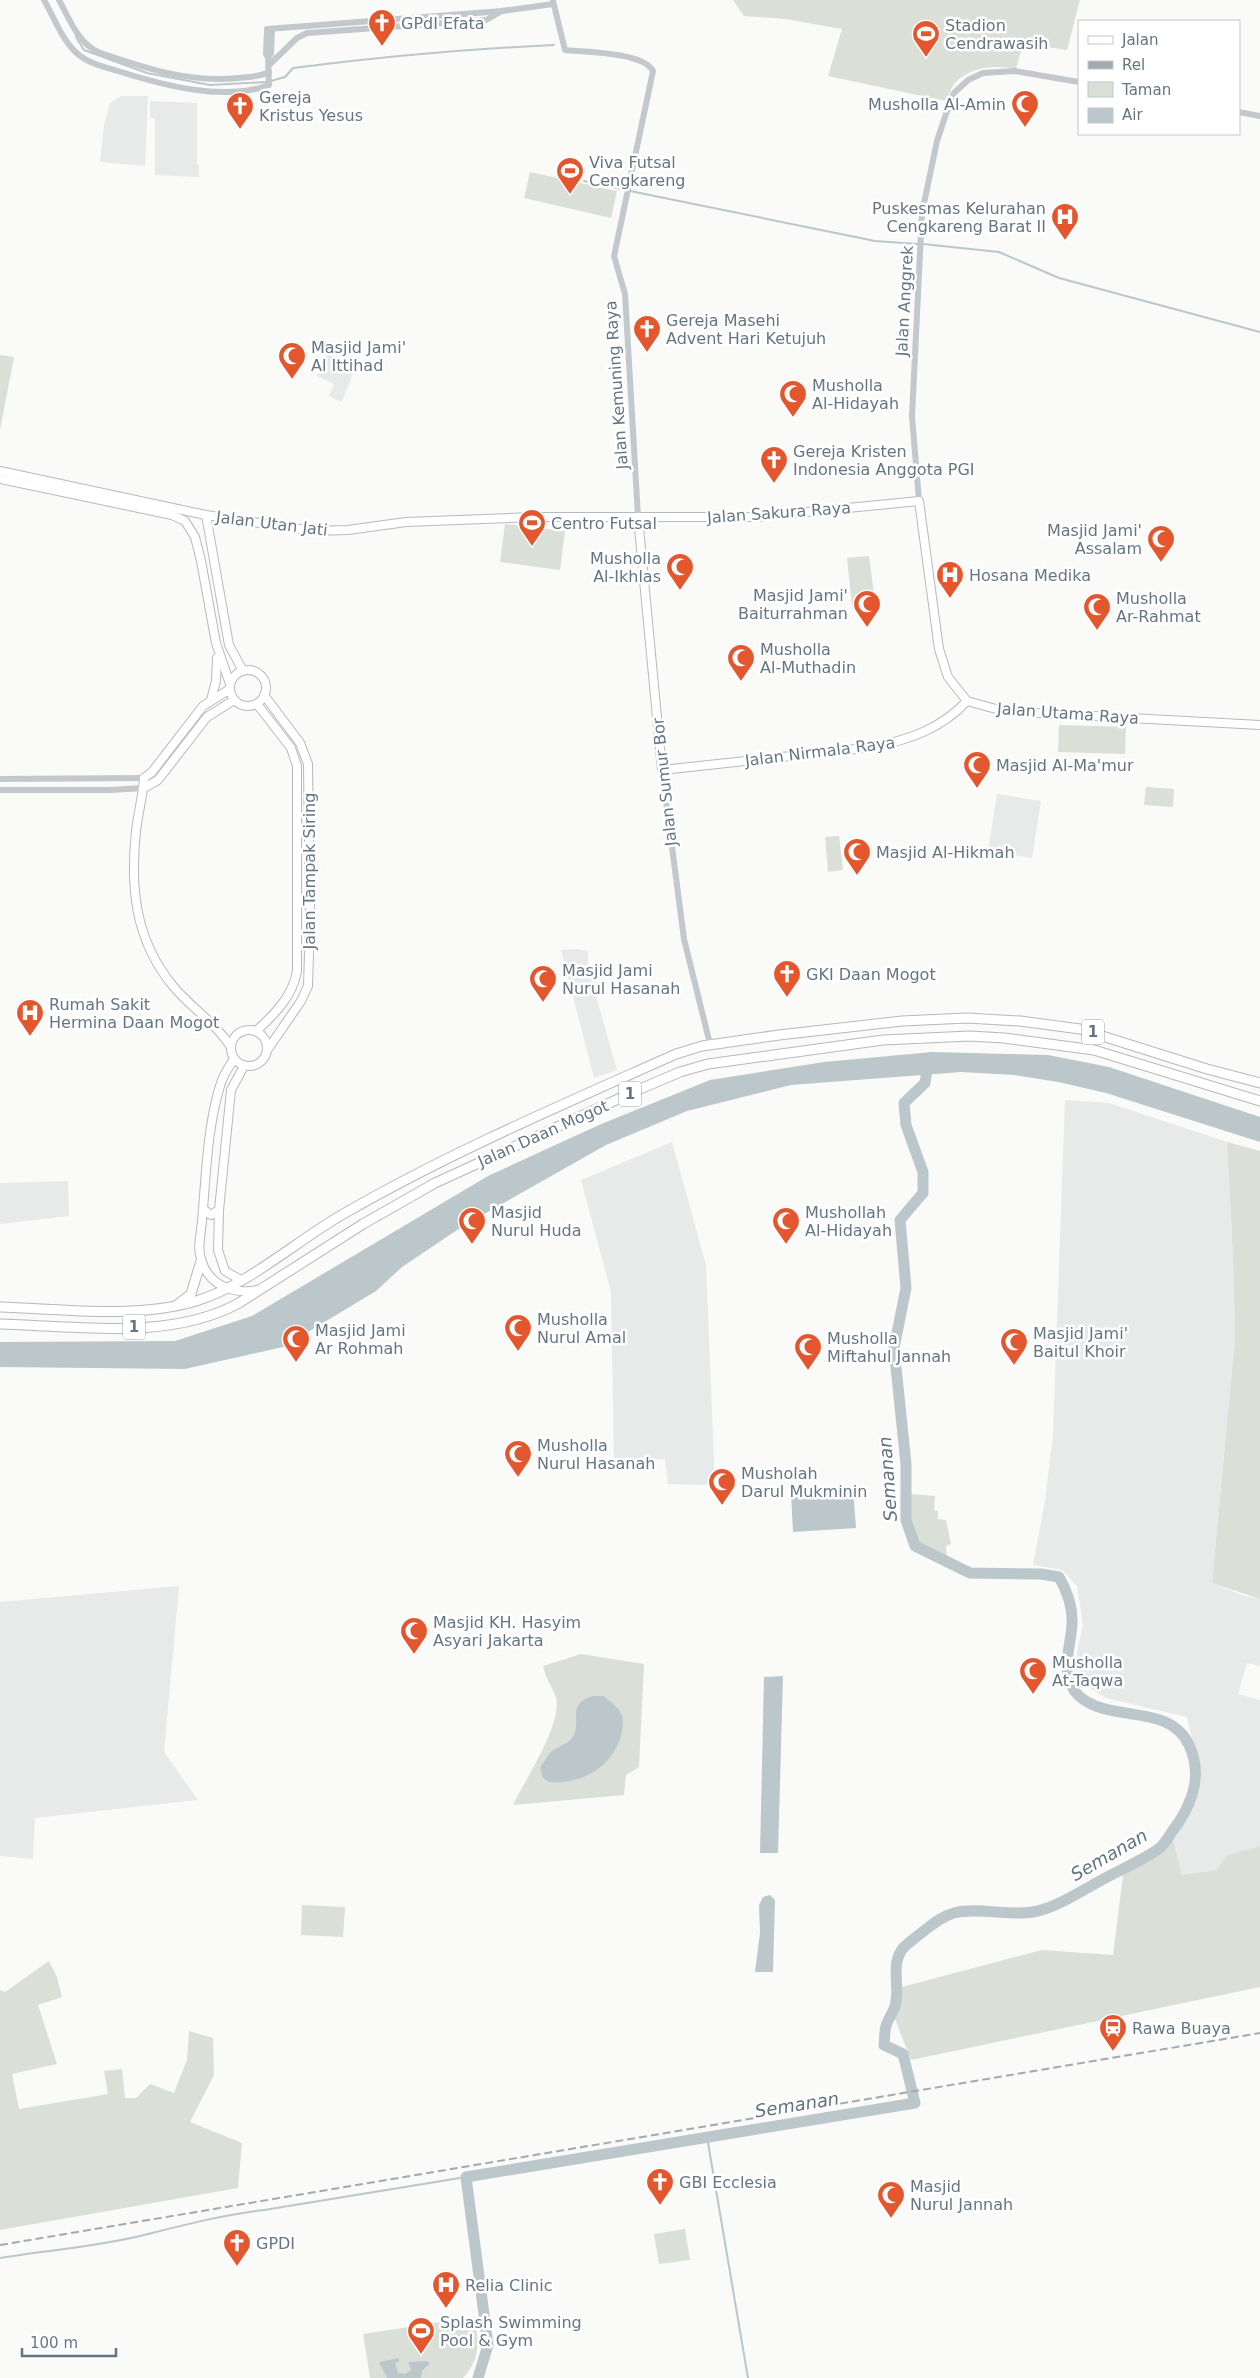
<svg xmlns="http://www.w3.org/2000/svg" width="1260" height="2378" viewBox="0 0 1260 2378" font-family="'DejaVu Sans',sans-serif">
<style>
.built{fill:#e8e9e9}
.green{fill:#dadfd7}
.water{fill:#bbc7cb}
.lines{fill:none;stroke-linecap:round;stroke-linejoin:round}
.stream{stroke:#bbc7cb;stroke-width:2}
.river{stroke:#bbc7cb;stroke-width:11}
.major-casing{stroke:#b5babe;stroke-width:10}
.highway-casing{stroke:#b4b9bd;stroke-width:11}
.minor{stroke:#c3c8cc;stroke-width:6}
.major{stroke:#fff;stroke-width:8}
.highway{stroke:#fff;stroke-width:9}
.rail{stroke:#a2aab0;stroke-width:2;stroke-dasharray:8 4;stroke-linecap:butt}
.labels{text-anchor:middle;stroke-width:5;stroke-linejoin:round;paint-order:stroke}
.shield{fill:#fff;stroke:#939fa8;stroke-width:1}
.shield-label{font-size:15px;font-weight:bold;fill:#657683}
.poi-label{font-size:16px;fill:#657683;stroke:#fff;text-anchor:start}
.street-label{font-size:16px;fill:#657683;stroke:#fff}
.water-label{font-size:18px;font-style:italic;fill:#60757c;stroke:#fff}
</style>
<rect width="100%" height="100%" fill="#fafaf8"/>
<g class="built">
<polygon points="121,96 148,96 145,166 100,162 104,125 110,103"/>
<polygon points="150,101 197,103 197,164 199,165 199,177 155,175 155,118 150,118"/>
<polygon points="327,353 342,362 347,369 354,371 342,402 329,396 334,384 317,376"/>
<polygon points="997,794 1041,801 1032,858 988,851"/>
<polygon points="577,949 588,951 588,968 617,1070 594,1078 561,950"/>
<polygon points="1065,1100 1109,1103 1227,1142 1233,1257 1235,1338 1212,1583 1242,1595 1260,1599 1260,1666 1247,1663 1238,1694 1260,1700 1260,1846 1227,1855 1216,1870 1182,1875 1173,1839 1196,1801 1201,1779 1187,1717 1106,1698 1090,1688 1078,1672 1077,1651 1083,1625 1077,1586 1062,1570 1033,1565 1045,1501 1053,1435"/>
<polygon points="672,1142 706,1265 715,1485 668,1484 665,1459 614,1460 611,1292 581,1180"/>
<polygon points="68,1181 69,1216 0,1224 0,1183"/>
<polygon points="179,1586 164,1752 198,1800 35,1818 33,1859 0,1856 0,1602"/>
</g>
<g class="green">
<path d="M733,0H1080L1067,50L1023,43L1016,69C995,65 971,66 955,83C951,87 949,96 946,101L828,76L842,29L785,19L744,16Z"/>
<polygon points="530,172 617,191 611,218 524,198"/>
<polygon points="0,355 14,357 0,430"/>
<polygon points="505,524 565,531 560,570 500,562"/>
<polygon points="869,556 875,602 852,605 847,558"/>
<polygon points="1059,725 1126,727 1125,754 1058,752"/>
<polygon points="1146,787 1174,789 1173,807 1144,805"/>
<polygon points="839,836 843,870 828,872 825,837"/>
<polygon points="1227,1142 1260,1151 1260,1599 1212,1583 1235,1338 1233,1257"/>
<path d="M909,1494L935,1496L934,1510L938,1511V1519L946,1520L951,1544L946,1546L947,1557L945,1560C907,1542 911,1531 909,1494Z"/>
<path d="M581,1654L644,1664L639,1767L626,1775L624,1795L513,1805C524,1782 563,1723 556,1698C553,1688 546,1679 543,1666Z"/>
<polygon points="1173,1839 1182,1875 1216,1870 1227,1855 1260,1846 1260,1987 911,2060 895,2019 898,1988 1042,1950 1113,1955 1124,1867"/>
<polygon points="302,1905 345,1907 343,1937 301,1935"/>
<polygon points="49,1961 57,1977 62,1997 38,2005 57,2064 12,2074 19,2109 108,2094 104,2071 122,2069 125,2098 136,2098 150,2084 174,2093 187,2060 189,2031 213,2038 214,2075 190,2122 242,2143 238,2188 0,2230 0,1990 5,1992"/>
<polygon points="685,2229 690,2260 659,2264 654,2234"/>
<path d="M474,2317C479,2341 481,2358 463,2378H370L363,2334Z"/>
</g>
<g class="water">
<polygon points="932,1052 1048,1055 1109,1067 1260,1117 1260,1142 1106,1093 1058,1082 1014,1075 961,1072 791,1085 687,1111 606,1145 463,1226 402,1267 376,1291 283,1347 185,1369 0,1367 0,1342 175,1341 252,1316 488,1176 599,1125 710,1080 824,1062"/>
<polygon points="853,1488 856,1528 793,1532 791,1492"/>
<polygon points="783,1676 778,1853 760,1853 764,1677"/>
<path d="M592,1696H604C610,1702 619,1707 622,1716C624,1724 622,1732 620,1739C609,1770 580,1784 549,1782L543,1778L540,1768C544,1762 547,1756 552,1751C559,1746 570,1744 574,1735C581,1718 567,1705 592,1696Z"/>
<polygon points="770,1895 775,1900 773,1972 755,1972 760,1933 759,1905 763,1897"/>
<polygon points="399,2358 399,2361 395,2363 398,2373 405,2374 411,2370 408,2362 426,2361 430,2363 422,2371 421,2378 387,2378 379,2362"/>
</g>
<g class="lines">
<g class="stream">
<polyline points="76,37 84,50 147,73 210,85 266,82"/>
<path d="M271,81L285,77L293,68C380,57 467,49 554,45"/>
<polyline points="584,181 626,190"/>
<polyline points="630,191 875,241 918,244"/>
<polyline points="923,244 999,252 1059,278 1260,332"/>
<polyline points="707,2137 748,2378"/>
<path d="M0,2258C48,2250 97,2247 144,2235C184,2225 222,2215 264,2210L466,2177"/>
</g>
<path class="river" d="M478,2378L488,2345L466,2177L915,2103L903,2054L884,2045C885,2039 884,2032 886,2026C888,2019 893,2013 895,2006C901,1987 889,1964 904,1947C910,1941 918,1936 925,1930C934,1923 943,1916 954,1913C976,1907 1010,1916 1033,1912C1056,1908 1078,1893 1098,1882C1115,1872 1148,1858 1161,1847C1166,1842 1170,1834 1174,1829C1193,1803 1203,1775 1189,1745C1169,1702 1110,1724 1079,1696C1058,1676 1071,1647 1072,1624C1073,1607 1067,1591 1059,1577L1041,1574L970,1573L915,1546L906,1520V1464L894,1348L906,1288L900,1220L923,1193V1172L906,1125L904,1103L925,1083L928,1064"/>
<defs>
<g id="major">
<polyline points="0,471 206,515 313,531 348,530 406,522 533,517 756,517 919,501 939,649 948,677 967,701 996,709 1038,713 1260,725"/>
<polyline points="0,479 172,515 185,521 195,537 201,561 216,643 230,684"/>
<polyline points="206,515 229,645 243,671"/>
<path d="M638,517L662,770L874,747C910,739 941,729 967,701"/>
<circle cx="248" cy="688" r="18"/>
<path d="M230,689L203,706L152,772L144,778C143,796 138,813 136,831C130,888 135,940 173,986C191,1008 215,1022 231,1047"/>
<polyline points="264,695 300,743 308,764 310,921 308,986 301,1001 268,1049"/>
<polyline points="211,700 216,681 217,658"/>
<polyline points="144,788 158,780 207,717 234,700"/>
<circle cx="249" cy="1048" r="18"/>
<path d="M256,1031C274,1015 293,996 297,971V766L291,748L257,704"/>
<path d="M234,1059C228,1068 223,1075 220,1086C207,1128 206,1177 202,1221C201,1233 197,1248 201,1259C208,1285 233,1295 258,1290"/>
<polyline points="203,1209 211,1215 219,1210"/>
<polyline points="241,1280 225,1271 218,1250 219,1210 231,1090 244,1066"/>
</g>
<g id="highway">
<polyline points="178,1304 191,1294 201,1261"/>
<path d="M0,1307C62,1309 136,1319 196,1301C249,1285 297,1240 345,1213C451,1152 564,1104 676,1054L702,1046L779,1035L902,1021L967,1018L1020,1021L1080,1029L1207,1069L1260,1083"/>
<path d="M0,1324C76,1326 170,1341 239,1303L363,1224L435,1183L640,1089L680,1072L708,1064L883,1040L970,1036L1004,1038L1094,1050L1260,1101"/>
</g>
</defs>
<use href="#major" class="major-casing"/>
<use href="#highway" class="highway-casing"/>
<g class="minor">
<path d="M44,0C54,17 63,43 79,55C90,64 105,67 118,71C162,85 224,102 269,85L268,57L266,54L267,29L502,11L553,4"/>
<path d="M59,0C69,18 78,43 98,52C144,68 189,83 238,78C249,77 259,77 269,72"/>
<path d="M553,1L565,50C584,52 643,52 653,71L614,256L625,294L638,517"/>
<polyline points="268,57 271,54 272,29"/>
<polyline points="269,65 297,38 307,33 486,20 502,11"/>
<polyline points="1239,112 1260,116"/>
<polyline points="919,501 912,416 922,213 937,141 949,105 954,93 968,80 983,73 1015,71 1079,82"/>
<polyline points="662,770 684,939 710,1044"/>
<polyline points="0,779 144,778"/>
<polyline points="0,790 109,790 144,788"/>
</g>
<use href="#major" class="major"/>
<use href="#highway" class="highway"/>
<polyline class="rail" points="0,2245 1260,2033"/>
</g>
<defs>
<symbol id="church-pin" viewBox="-11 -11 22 30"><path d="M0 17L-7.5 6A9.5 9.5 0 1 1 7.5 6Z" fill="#e4572e" stroke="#fff"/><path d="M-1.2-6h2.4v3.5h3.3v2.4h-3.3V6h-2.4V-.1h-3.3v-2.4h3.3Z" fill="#fff"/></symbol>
<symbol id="stadium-pin" viewBox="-11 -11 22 30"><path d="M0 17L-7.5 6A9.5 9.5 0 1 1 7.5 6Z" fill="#e4572e" stroke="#fff"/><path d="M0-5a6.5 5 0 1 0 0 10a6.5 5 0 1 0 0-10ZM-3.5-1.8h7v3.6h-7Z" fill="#fff"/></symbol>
<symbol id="mosque-pin" viewBox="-11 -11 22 30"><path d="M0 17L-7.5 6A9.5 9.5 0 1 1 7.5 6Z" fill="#e4572e" stroke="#fff"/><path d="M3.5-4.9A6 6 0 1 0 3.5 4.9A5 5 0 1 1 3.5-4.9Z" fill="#fff"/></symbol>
<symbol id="hospital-pin" viewBox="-11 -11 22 30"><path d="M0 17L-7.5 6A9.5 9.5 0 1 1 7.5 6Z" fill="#e4572e" stroke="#fff"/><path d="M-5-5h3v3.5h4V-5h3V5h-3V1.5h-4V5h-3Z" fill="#fff"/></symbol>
<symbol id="station-pin" viewBox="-11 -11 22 30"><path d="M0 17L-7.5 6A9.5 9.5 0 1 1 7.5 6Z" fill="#e4572e" stroke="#fff"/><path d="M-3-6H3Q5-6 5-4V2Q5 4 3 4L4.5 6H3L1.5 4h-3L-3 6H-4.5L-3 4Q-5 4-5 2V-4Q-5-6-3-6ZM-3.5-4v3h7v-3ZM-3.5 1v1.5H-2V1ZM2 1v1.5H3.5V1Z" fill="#fff"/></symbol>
</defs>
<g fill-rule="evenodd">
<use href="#church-pin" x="366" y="7" width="32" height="43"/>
<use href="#stadium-pin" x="910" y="18" width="32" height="43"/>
<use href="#mosque-pin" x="1009" y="88" width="32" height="43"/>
<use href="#church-pin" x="224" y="90" width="32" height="43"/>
<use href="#stadium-pin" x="554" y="155" width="32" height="43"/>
<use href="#hospital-pin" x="1049" y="201" width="32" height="43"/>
<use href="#church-pin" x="631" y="313" width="32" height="43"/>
<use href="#mosque-pin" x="276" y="340" width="32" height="43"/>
<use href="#mosque-pin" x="777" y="378" width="32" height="43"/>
<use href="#church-pin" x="758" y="444" width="32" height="43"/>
<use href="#stadium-pin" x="516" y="507" width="32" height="43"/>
<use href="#mosque-pin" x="1145" y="523" width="32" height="43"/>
<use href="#mosque-pin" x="664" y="551" width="32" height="43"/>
<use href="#hospital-pin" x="934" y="559" width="32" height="43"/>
<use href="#mosque-pin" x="851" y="588" width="32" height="43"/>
<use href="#mosque-pin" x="1081" y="591" width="32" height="43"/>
<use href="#mosque-pin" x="725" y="642" width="32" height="43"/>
<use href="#mosque-pin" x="961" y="749" width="32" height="43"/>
<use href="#mosque-pin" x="841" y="836" width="32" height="43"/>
<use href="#church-pin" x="771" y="958" width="32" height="43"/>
<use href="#mosque-pin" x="527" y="963" width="32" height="43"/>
<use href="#hospital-pin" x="14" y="997" width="32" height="43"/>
<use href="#mosque-pin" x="456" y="1205" width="32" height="43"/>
<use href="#mosque-pin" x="770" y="1205" width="32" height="43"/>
<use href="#mosque-pin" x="502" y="1312" width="32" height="43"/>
<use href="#mosque-pin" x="280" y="1323" width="32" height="43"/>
<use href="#mosque-pin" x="998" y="1326" width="32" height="43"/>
<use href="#mosque-pin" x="792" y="1331" width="32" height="43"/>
<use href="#mosque-pin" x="502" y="1438" width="32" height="43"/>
<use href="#mosque-pin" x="706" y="1466" width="32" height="43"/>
<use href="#mosque-pin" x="398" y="1615" width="32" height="43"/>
<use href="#mosque-pin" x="1017" y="1655" width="32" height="43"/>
<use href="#station-pin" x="1097" y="2012" width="32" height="43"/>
<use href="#church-pin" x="644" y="2166" width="32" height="43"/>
<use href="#mosque-pin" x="875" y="2179" width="32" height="43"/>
<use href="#church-pin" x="221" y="2227" width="32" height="43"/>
<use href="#hospital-pin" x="430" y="2269" width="32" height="43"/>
<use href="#stadium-pin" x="405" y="2315" width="32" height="43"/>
</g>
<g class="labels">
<g class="shield">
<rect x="1082" y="1019.5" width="22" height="25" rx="4"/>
<rect x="619" y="1081.5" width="22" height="25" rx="4"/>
<rect x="123" y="1314.5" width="22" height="25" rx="4"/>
</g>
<g class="shield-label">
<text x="1093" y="1037">1</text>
<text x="630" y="1099">1</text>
<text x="134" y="1332">1</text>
</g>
<g class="poi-label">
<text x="401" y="29">GPdI Efata</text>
<text x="945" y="31">Stadion<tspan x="945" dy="18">Cendrawasih</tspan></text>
<text x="259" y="103">Gereja<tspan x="259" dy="18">Kristus Yesus</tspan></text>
<text x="1006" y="110" text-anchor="end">Musholla Al-Amin</text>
<text x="589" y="168">Viva Futsal<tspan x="589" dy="18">Cengkareng</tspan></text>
<text x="1046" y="214" text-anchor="end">Puskesmas Kelurahan<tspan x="1046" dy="18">Cengkareng Barat II</tspan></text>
<text x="666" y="326">Gereja Masehi<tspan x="666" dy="18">Advent Hari Ketujuh</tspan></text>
<text x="311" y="353">Masjid Jami'<tspan x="311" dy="18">Al Ittihad</tspan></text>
<text x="812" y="391">Musholla<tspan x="812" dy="18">Al-Hidayah</tspan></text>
<text x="793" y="457">Gereja Kristen<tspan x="793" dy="18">Indonesia Anggota PGI</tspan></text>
<text x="551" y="529">Centro Futsal</text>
<text x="1142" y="536" text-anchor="end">Masjid Jami'<tspan x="1142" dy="18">Assalam</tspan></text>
<text x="661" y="564" text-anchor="end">Musholla<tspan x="661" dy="18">Al-Ikhlas</tspan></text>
<text x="969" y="581">Hosana Medika</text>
<text x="848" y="601" text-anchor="end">Masjid Jami'<tspan x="848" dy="18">Baiturrahman</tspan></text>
<text x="1116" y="604">Musholla<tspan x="1116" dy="18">Ar-Rahmat</tspan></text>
<text x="760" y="655">Musholla<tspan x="760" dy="18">Al-Muthadin</tspan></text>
<text x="996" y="771">Masjid Al-Ma'mur</text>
<text x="876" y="858">Masjid Al-Hikmah</text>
<text x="562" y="976">Masjid Jami<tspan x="562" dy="18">Nurul Hasanah</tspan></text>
<text x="806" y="980">GKI Daan Mogot</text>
<text x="49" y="1010">Rumah Sakit<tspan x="49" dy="18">Hermina Daan Mogot</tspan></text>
<text x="491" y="1218">Masjid<tspan x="491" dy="18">Nurul Huda</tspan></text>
<text x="805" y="1218">Mushollah<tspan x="805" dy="18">Al-Hidayah</tspan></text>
<text x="537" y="1325">Musholla<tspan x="537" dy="18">Nurul Amal</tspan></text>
<text x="315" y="1336">Masjid Jami<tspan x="315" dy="18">Ar Rohmah</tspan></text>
<text x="1033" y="1339">Masjid Jami'<tspan x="1033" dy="18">Baitul Khoir</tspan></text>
<text x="827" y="1344">Musholla<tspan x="827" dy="18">Miftahul Jannah</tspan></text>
<text x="537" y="1451">Musholla<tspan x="537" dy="18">Nurul Hasanah</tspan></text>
<text x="741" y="1479">Musholah<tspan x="741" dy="18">Darul Mukminin</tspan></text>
<text x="433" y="1628">Masjid KH. Hasyim<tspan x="433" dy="18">Asyari Jakarta</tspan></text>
<text x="1052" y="1668">Musholla<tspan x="1052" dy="18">At-Taqwa</tspan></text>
<text x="1132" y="2034">Rawa Buaya</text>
<text x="679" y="2188">GBI Ecclesia</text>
<text x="910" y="2192">Masjid<tspan x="910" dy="18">Nurul Jannah</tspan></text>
<text x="256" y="2249">GPDI</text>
<text x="465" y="2291">Relia Clinic</text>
<text x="440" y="2328">Splash Swimming<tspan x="440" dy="18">Pool &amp; Gym</tspan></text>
</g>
<g class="street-label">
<text transform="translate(904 301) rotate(-87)" y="6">Jalan Anggrek</text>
<text transform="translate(616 385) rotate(-94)" y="6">Jalan Kemuning Raya</text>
<text transform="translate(779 512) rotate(-4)" y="6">Jalan Sakura Raya</text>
<text transform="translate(272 523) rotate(7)" y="6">Jalan Utan Jati</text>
<text transform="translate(1068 713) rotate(4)" y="6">Jalan Utama Raya</text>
<text transform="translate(820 751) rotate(-7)" y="6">Jalan Nirmala Raya</text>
<text transform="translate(664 782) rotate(-96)" y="6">Jalan Sumur Bor</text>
<text transform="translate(309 871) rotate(-90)" y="6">Jalan Tampak Siring</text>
<text transform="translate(543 1133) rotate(-24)" y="6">Jalan Daan Mogot</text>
</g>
<g class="water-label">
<text transform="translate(888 1479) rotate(-94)" y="6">Semanan</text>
<text transform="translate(1109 1855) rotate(-30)" y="6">Semanan</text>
<text transform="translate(797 2105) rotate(-9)" y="6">Semanan</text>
</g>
</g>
<rect x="1078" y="20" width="162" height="115" fill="#ffffff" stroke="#c1c8cd"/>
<rect x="1088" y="36" width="25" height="8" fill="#ffffff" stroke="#c1c8cd"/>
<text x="1122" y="45" font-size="15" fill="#657683">Jalan</text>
<rect x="1088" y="61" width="25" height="8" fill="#a2aab0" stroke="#c1c8cd"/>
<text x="1122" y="70" font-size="15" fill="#657683">Rel</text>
<rect x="1088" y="82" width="25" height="15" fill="#dadfd7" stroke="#c1c8cd"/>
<text x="1122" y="95" font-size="15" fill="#657683">Taman</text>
<rect x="1088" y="108" width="25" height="15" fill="#bbc7cb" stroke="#c1c8cd"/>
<text x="1122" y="120" font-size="15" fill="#657683">Air</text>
<path d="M22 2348v8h94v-8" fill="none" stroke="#657683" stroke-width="2.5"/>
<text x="30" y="2348" font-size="15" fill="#657683" stroke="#ffffff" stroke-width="4" paint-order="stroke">100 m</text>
</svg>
